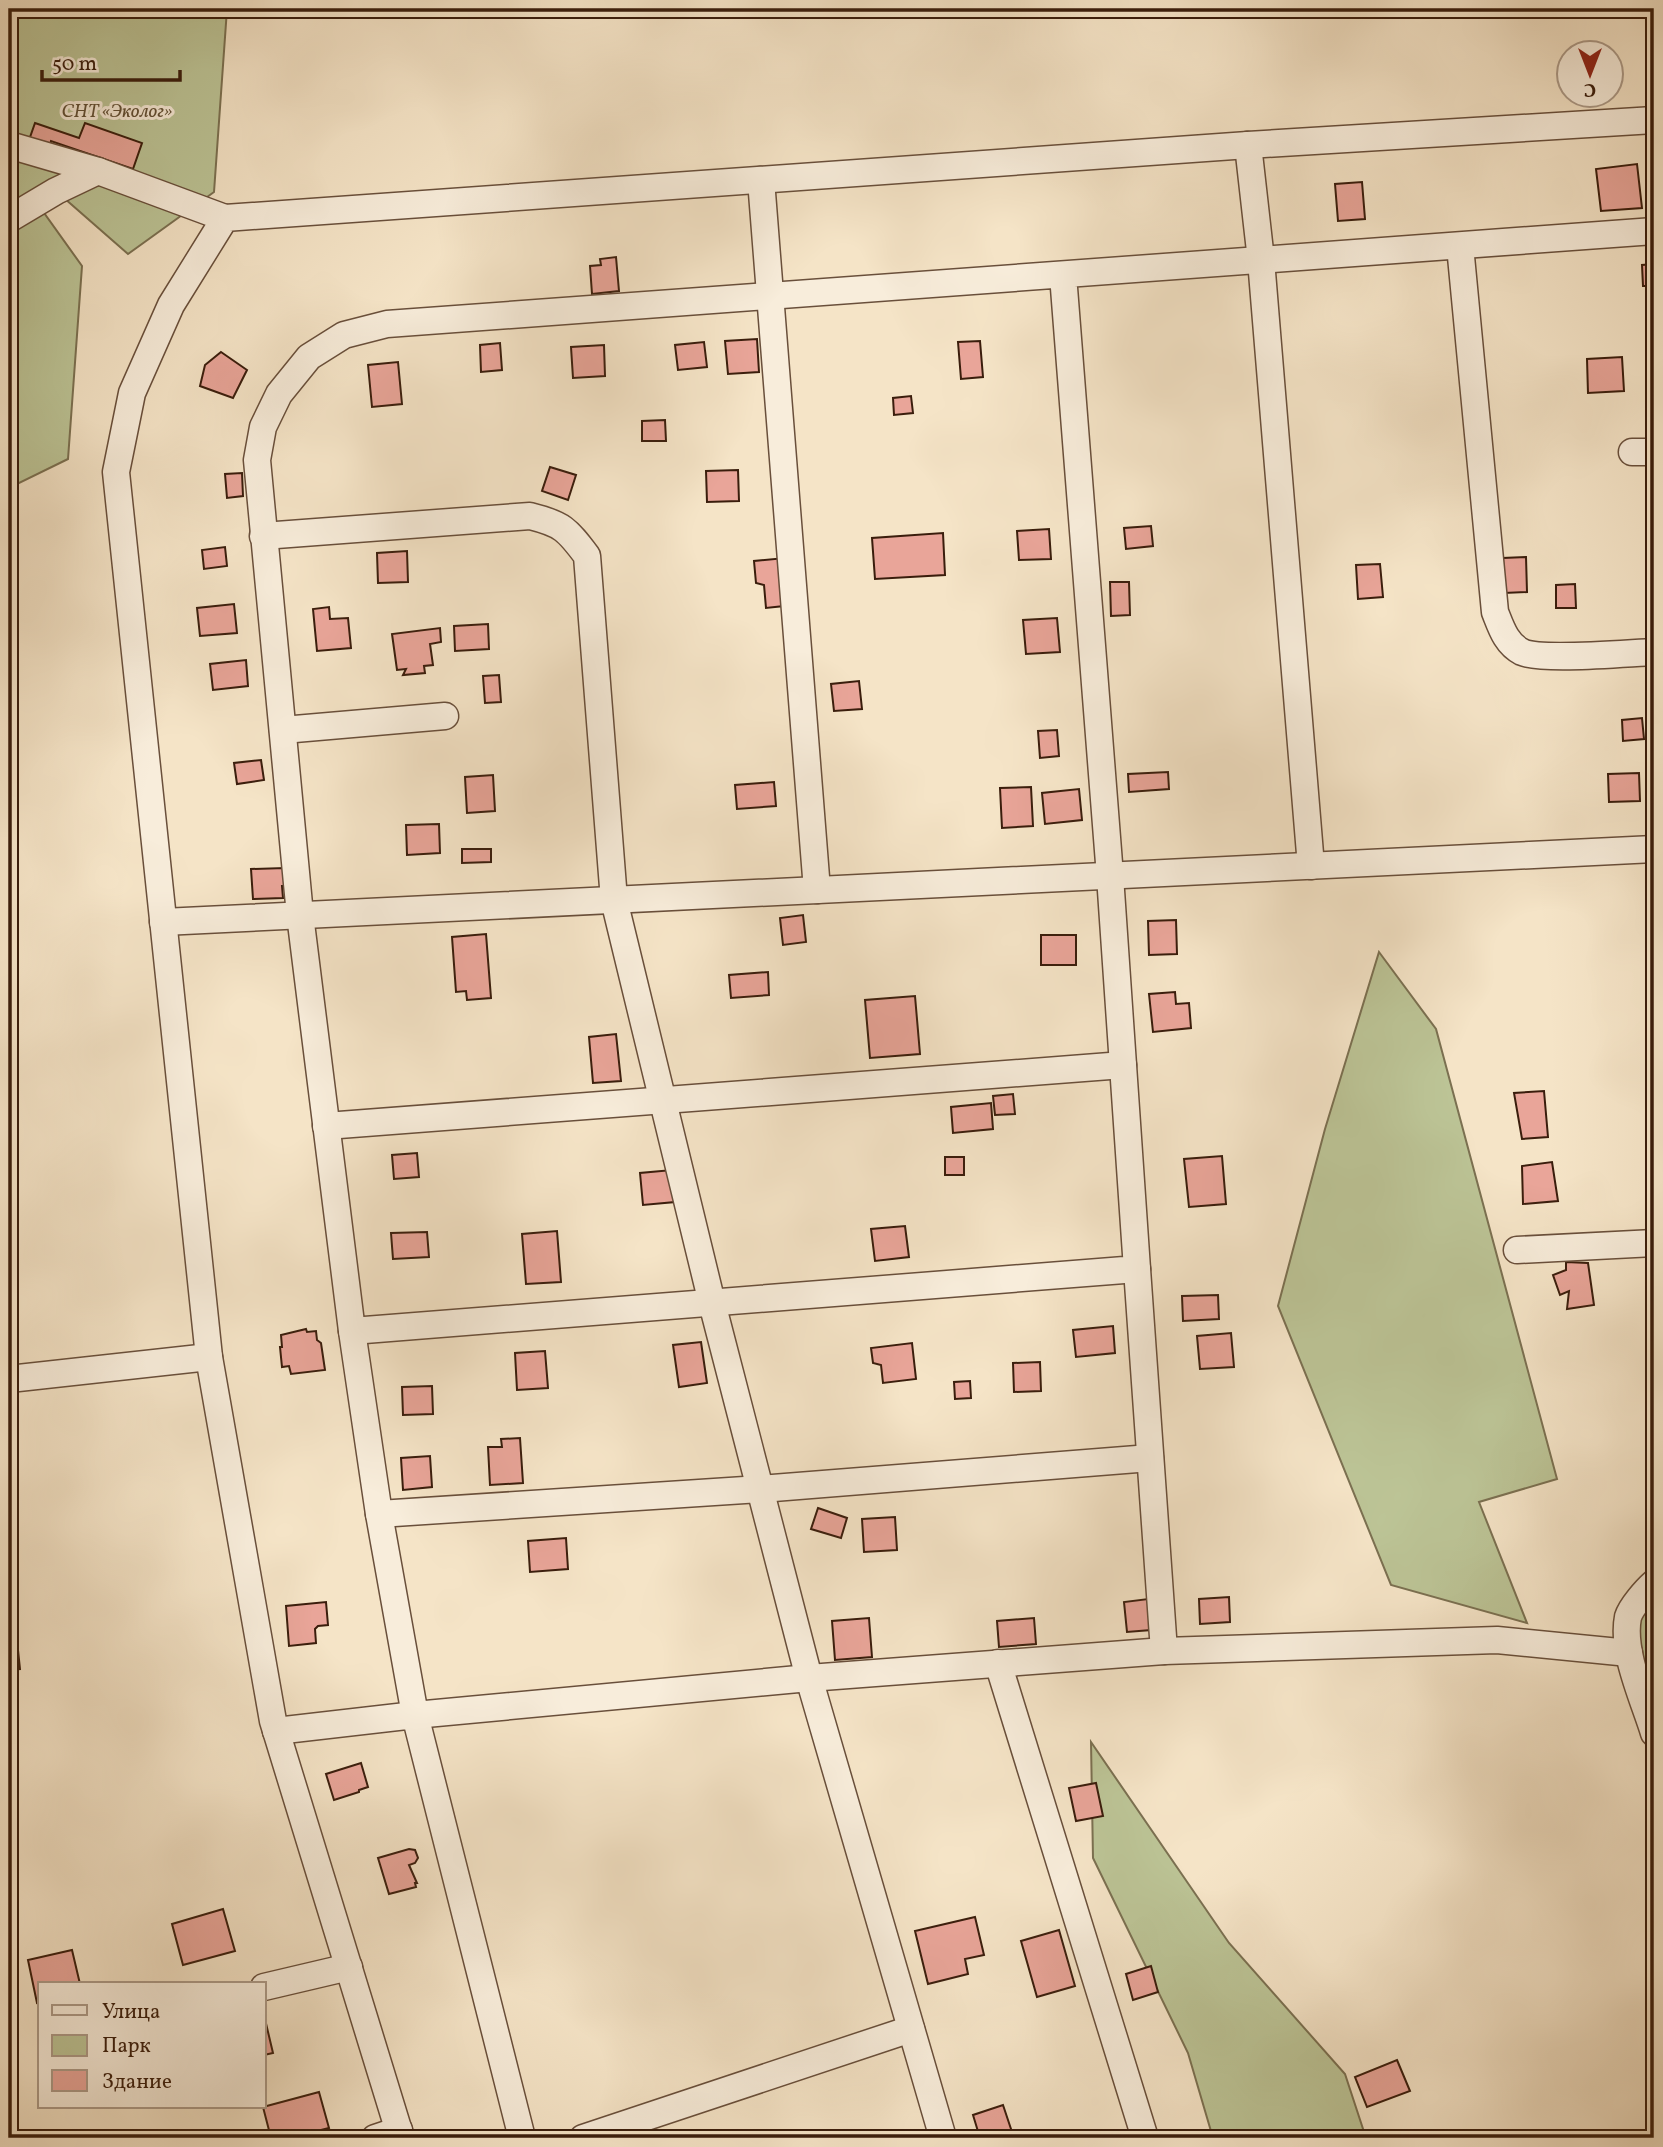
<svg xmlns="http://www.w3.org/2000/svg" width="1663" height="2147" viewBox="0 0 1663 2147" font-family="Vollkorn,serif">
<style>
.green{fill:#bcc496;stroke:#7b7051;stroke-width:2}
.building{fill:#e9a599;stroke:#3a1d0c;stroke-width:2}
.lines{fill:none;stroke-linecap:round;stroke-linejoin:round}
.minor-casing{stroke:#694f3b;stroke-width:29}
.minor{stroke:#f8eddb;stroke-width:26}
.labels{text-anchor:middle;stroke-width:6;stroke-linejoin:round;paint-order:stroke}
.park-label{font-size:19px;font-style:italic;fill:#614f35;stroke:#f8eddb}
</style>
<rect width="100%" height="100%" fill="#f5e4c7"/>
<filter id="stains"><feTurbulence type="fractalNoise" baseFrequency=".00286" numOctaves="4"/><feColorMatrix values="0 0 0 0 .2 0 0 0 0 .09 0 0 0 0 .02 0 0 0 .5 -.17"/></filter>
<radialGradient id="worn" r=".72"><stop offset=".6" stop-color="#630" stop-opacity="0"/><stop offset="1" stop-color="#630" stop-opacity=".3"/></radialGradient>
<g class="green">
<polygon points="9,9 227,9 214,192 128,254 56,191 37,203 82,266 68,459 9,488"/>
<polygon points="1379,952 1436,1029 1557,1479 1479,1502 1527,1623 1391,1585 1278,1306 1325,1129"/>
<polygon points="1654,1594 1654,1738 1627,1631"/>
<polygon points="1091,1742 1229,1943 1345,2074 1366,2138 1213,2138 1188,2053 1093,1858"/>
</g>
<g class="building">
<polygon points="35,123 79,138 85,123 142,143 133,169 51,141 49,151 28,143"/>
<polygon points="1637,164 1642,208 1601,211 1596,169"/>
<polygon points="1362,182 1365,219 1338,221 1335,184"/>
<polygon points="616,257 619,291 592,294 590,266 601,265 600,259"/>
<polygon points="1654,264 1654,286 1643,286 1642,265"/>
<polygon points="757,339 759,372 728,374 725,341"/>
<polygon points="980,341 983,377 961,379 958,342"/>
<polygon points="704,342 707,367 678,370 675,345"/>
<polygon points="500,343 502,370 481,372 480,345"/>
<polygon points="604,345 605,376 573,378 571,347"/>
<polygon points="221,352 247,370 233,398 200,386 205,365"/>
<polygon points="1622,357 1624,391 1588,393 1587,359"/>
<polygon points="398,362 402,404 372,407 368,365"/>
<polygon points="911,396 913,413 894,415 893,398"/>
<polygon points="665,420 666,441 642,441 642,421"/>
<polygon points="550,467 576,475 568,500 542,491"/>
<polygon points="738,470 739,501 707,502 706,471"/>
<polygon points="242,473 243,496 227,498 225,474"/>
<polygon points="1151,526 1153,546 1126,549 1124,528"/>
<polygon points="1049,529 1051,559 1019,560 1017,531"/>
<polygon points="943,533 945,575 875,579 872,538"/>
<polygon points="225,547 227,566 204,569 202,550"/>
<polygon points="407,551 408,582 378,583 377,553"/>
<polygon points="1526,557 1527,592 1504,593 1503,558"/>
<polygon points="785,558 784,606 766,608 764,585 756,583 754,561"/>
<polygon points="1380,564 1383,597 1358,599 1356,565"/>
<polygon points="1110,582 1129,582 1130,615 1111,616"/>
<polygon points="1575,584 1576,608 1556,608 1556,585"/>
<polygon points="234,604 237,633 200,636 197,608"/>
<polygon points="329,607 330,619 348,618 351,648 317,651 313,609"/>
<polygon points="1057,618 1060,652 1026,654 1023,620"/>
<polygon points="488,624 489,649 455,651 454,626"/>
<polygon points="440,628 441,642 430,644 433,665 424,666 425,673 403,675 406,669 397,670 392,634"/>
<polygon points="246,660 248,686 213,690 210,664"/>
<polygon points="499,675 501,702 485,703 483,676"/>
<polygon points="859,681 862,709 834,711 831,684"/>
<polygon points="1642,718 1644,739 1623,741 1622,720"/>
<polygon points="1057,730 1059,756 1040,758 1038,731"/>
<polygon points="261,760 264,780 237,784 234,763"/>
<polygon points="1168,772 1169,789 1129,792 1128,774"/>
<polygon points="1639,773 1640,801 1609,802 1608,774"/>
<polygon points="493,775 495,811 467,813 465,777"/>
<polygon points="774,782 776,806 737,809 735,785"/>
<polygon points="1031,787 1033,826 1002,828 1000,788"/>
<polygon points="1079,789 1082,820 1045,824 1042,793"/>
<polygon points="439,824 440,853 407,855 406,825"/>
<polygon points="462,849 491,849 491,862 462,863"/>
<polygon points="285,868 286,886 282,886 283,898 253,899 251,869"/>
<polygon points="803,915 806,942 783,945 780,918"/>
<polygon points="1176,920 1177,954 1149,955 1148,921"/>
<polygon points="486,934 491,998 467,1000 466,991 456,992 452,937"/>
<rect x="1041" y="935" width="35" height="30"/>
<polygon points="768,972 769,995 731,998 729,975"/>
<polygon points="1175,992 1176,1004 1189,1003 1191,1028 1153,1032 1149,994"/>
<polygon points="915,996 920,1054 870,1058 865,1000"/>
<polygon points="616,1034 621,1081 593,1083 589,1037"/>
<polygon points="1649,1055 1654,1055 1654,1094 1649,1095"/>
<polygon points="1544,1091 1548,1137 1522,1139 1514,1093"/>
<polygon points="1013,1094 1015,1114 995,1115 993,1096"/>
<polygon points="991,1103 993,1129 953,1133 951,1107"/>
<polygon points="417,1153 419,1177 394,1179 392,1155"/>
<polygon points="1222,1156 1226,1204 1189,1207 1184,1159"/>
<rect x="945" y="1157" width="19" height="18"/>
<polygon points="1552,1162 1558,1201 1523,1204 1522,1166"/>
<polygon points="672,1170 675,1202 643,1205 640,1173"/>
<polygon points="905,1226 909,1257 875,1261 871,1229"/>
<polygon points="557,1231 561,1282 526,1284 522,1234"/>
<polygon points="427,1232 429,1257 393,1259 391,1233"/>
<polygon points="1566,1262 1588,1263 1594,1305 1567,1309 1569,1291 1560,1295 1553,1275 1566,1270"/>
<polygon points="1218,1295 1219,1319 1183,1321 1182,1296"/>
<polygon points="1113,1326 1115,1353 1076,1357 1073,1330"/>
<polygon points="306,1329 307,1332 316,1331 317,1340 321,1343 325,1370 291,1374 289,1366 282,1367 280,1347 282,1347 281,1335"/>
<polygon points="1231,1333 1234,1367 1200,1369 1197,1336"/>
<polygon points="701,1342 707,1383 679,1387 673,1345"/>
<polygon points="912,1343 916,1379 883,1383 881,1365 873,1363 871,1348"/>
<polygon points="545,1351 548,1388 517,1390 515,1353"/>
<polygon points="1040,1362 1041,1391 1014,1392 1013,1363"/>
<polygon points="970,1381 971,1398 955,1399 954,1382"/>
<polygon points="432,1386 433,1414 403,1415 402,1387"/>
<polygon points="520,1438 523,1483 490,1485 488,1447 502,1447 501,1439"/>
<polygon points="430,1456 432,1487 403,1490 401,1458"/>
<polygon points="818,1508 847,1518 841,1538 811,1529"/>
<polygon points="895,1517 897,1550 864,1552 862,1519"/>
<polygon points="566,1538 568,1569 530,1572 528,1541"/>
<polygon points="1229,1597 1230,1622 1200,1624 1199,1599"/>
<polygon points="1148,1599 1151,1630 1127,1632 1124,1602"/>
<polygon points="326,1602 328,1625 318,1626 315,1629 316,1643 289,1646 286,1606"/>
<polygon points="869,1618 872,1657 835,1660 832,1621"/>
<polygon points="1034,1618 1036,1644 999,1647 997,1621"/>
<polygon points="16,1631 20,1669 9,1670 9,1632"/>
<polygon points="361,1763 368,1787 359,1790 359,1792 334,1800 326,1774"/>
<polygon points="1096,1783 1103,1816 1076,1821 1069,1788"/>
<polygon points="409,1849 415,1850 418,1858 415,1863 409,1865 417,1883 415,1883 416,1887 389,1894 378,1858"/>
<polygon points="223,1909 235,1951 183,1965 172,1924"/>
<polygon points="975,1917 984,1955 965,1959 968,1974 928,1984 915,1931"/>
<polygon points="1059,1930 1075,1986 1037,1997 1021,1941"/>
<polygon points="72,1950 80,1984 40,1984 40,2002 37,2003 28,1960"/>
<polygon points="1151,1966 1158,1992 1133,2000 1126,1974"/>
<polygon points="264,2015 273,2053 264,2055"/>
<polygon points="1397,2060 1410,2091 1367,2107 1355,2077"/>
<polygon points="319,2092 329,2128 289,2138 271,2138 263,2107"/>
<polygon points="1003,2105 1014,2138 980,2138 973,2115"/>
</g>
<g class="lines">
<defs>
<g id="minor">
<polyline points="9,145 98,171 225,218"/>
<polyline points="1248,145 1261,260 1311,866"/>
<polyline points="761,180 817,890"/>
<polyline points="9,219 56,191 98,171"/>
<path d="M1460,246L1495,612C1501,627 1506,644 1522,652C1542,661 1628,653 1654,652"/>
<polyline points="1063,275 1110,876 1137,1269 352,1331 300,915 257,460 263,427 279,394 309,357 344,335 387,324 1654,231"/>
<polyline points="1632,452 1654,452"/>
<path d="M263,536L530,516C562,524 567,529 587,556L614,900L712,1303L809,1678L1164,1651L1497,1640L1629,1653"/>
<polyline points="283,730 445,716"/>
<polyline points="163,922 1654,849"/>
<polyline points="326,1126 1123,1065"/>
<polyline points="1517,1250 1654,1243"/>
<polyline points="1137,1269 1164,1651"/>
<polyline points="352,1331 379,1514 415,1715 809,1678 943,2138"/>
<polyline points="9,1379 209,1357"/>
<polyline points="379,1514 760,1489 1150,1458"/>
<path d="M1654,1583C1646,1590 1631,1607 1628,1617C1621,1652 1644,1700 1654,1733"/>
<polyline points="998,1663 1145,2138"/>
<polyline points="276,1731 415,1715 522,2138"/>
<polyline points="264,1987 349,1967"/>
<polyline points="375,2138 399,2130"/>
<polyline points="401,2138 273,1721 209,1357 116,472 132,393 171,305 225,218 1248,145 1654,120"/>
<polyline points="583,2138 911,2029"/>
</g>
</defs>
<use href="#minor" class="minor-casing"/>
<use href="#minor" class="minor"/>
</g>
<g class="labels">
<g class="park-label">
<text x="117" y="117">СНТ «Эколог»</text>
</g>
</g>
<rect width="1663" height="2147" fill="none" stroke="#f5e4c7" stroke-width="35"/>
<rect x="10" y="10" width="1642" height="2126" fill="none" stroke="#3a1d0c" stroke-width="3.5"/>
<rect x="18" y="18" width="1628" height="2112" fill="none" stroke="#3a1d0c" stroke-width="2"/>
<rect x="38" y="1982" width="228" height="126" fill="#f8eddb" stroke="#ac9a88" stroke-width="2"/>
<rect x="52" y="2005" width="35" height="10" fill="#f8eddb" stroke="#ac9a88" stroke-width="2"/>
<text x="102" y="2018" font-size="21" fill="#3a1d0c">Улица</text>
<rect x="52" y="2035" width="35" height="21" fill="#bcc496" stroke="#ac9a88" stroke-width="2"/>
<text x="102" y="2052" font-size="21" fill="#3a1d0c">Парк</text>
<rect x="52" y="2070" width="35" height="21" fill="#e9a599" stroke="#ac9a88" stroke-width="2"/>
<text x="102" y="2088" font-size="21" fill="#3a1d0c">Здание</text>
<g transform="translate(1590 74) rotate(180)"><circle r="33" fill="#f8eddb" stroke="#ac9a88" stroke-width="2"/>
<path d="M0-5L12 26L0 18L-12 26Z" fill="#8f2418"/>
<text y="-10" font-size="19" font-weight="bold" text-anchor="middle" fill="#3a1d0c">С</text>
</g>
<path d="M42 70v10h138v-10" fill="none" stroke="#3a1d0c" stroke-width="3.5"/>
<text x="52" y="70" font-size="21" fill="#3a1d0c" stroke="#f8eddb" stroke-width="5" paint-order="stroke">50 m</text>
<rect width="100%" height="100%" filter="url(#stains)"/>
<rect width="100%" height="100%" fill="url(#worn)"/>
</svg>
